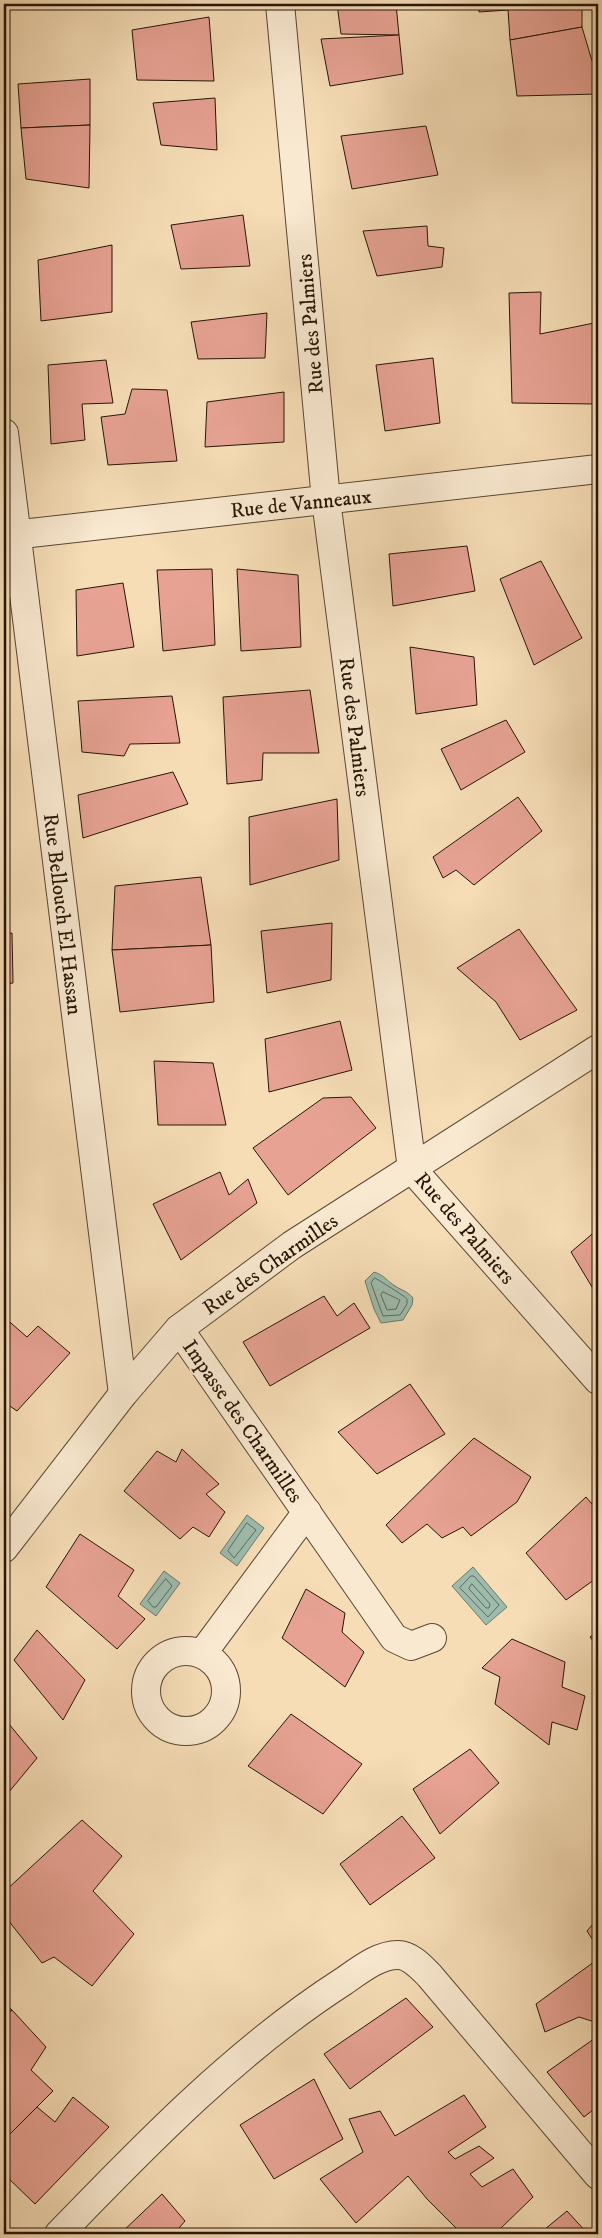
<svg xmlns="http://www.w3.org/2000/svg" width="602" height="2238" viewBox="0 0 602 2238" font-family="'IM FELL DW Pica',serif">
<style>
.water{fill:#9dbcad;stroke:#6d796a}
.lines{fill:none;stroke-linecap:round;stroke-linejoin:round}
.shore{stroke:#62685a;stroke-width:1}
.building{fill:#e7a293;stroke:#261506}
.minor-casing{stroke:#5a4732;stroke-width:30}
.minor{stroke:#f9e9d0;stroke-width:28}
.labels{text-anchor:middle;stroke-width:4;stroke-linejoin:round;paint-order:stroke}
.street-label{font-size:21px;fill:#261506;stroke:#f9e9d0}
</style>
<rect width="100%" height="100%" fill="#f6ddb6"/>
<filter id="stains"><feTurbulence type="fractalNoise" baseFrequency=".004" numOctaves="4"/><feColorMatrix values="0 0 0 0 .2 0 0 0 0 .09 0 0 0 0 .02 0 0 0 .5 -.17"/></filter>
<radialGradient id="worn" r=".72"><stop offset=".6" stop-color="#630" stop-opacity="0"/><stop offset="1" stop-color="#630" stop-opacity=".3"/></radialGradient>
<g class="water">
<path d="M374,1272C384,1275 387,1281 395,1286C403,1291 407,1291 413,1298L412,1305L403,1320L381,1323L374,1309L365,1281Z"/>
<polygon points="247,1515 264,1528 237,1566 220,1553"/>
<polygon points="473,1567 507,1607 486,1625 452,1586"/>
<polygon points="164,1571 180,1583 156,1616 140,1604"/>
</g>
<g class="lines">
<g class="shore">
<path d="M375,1278C377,1279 406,1297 407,1299V1304L400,1315L383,1316L371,1283Z"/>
<polygon points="383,1292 400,1300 396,1309 387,1310 381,1295"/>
<polygon points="247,1523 256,1530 234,1558 228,1551"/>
<polygon points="471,1576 474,1576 499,1605 488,1617 460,1588"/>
<polygon points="166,1579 172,1586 156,1607 153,1607 148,1601"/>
<polygon points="472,1584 490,1604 489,1608 486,1608 469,1589"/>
</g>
</g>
<g class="building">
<polygon points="11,4 59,4 12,7"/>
<polygon points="337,4 396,4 399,35 341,34"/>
<polygon points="479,4 582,4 582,27 510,40 508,10 479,12"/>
<polygon points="209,17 214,81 137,80 132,30"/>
<polygon points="582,27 592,61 598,59 598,94 517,96 510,40"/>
<polygon points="399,35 403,74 330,86 321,39"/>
<polygon points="90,79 90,125 21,128 18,84"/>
<polygon points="215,98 217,150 161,145 153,103"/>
<polygon points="90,125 89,188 26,179 21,128"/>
<polygon points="426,126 438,175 352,189 341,136"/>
<polygon points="243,215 250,266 181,269 171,225"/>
<polygon points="427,226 428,246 444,248 442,267 377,276 363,231"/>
<polygon points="112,245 112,312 41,321 38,260"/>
<polygon points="541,292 540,334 594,323 598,404 512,403 509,293"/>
<polygon points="267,313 265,358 198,359 191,322"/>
<polygon points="433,358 440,423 385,431 376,365"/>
<polygon points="106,360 113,403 82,404 85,440 51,444 48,365"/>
<polygon points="132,389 167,390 177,461 108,465 101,417 125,414"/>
<polygon points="284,392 284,442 205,447 207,402"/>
<polygon points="467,546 475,591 393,606 389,554"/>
<polygon points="541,561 582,638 534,665 500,579"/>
<polygon points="212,569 215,645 163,651 157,570"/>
<polygon points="237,569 298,575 301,647 241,651"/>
<polygon points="123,583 134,647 77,656 76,590"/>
<polygon points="410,647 474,657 477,705 416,714"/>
<polygon points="310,690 319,753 263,753 262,780 227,784 223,697"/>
<polygon points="172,696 180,743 130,744 124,756 82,752 78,701"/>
<polygon points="506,720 525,752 461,790 441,749"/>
<polygon points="173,772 188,804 83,838 78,795"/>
<polygon points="518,797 542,831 474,885 456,870 443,878 433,857"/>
<polygon points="337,799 339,860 250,885 249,817"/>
<polygon points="201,877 211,945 112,950 115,886"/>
<polygon points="598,900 598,912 592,904"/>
<polygon points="332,923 331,980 267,993 261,931"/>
<polygon points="519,929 577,1010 520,1040 496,1002 457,968"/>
<polygon points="12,933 13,983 4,984 4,934"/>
<polygon points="211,945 214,1002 120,1012 112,950"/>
<polygon points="340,1021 352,1070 269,1092 265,1039"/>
<polygon points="154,1061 213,1063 226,1125 158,1125"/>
<polygon points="351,1097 376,1128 288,1195 253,1148 323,1098"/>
<polygon points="220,1172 229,1195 248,1179 257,1203 181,1260 153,1204"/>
<polygon points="598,1229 598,1297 571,1252"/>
<polygon points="324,1296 337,1316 354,1303 370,1328 270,1386 243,1342"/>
<polygon points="4,1317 27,1337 38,1326 70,1353 17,1411 4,1402"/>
<polygon points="410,1384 445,1434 377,1474 338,1432"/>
<polygon points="474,1438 531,1477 517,1502 471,1536 463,1527 442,1538 427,1524 402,1543 386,1525"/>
<polygon points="182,1449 219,1484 206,1494 225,1512 209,1537 193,1527 180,1539 124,1491 157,1451 176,1462"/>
<polygon points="586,1497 598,1511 598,1577 566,1600 526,1553"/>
<polygon points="80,1534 134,1570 118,1596 145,1619 117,1649 46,1587"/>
<polygon points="306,1589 345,1613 342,1632 364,1652 345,1687 282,1638"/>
<polygon points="37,1630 85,1680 63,1720 14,1660"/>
<polygon points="598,1631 598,1647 590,1637"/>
<polygon points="512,1639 565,1662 562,1687 585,1696 577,1730 552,1722 549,1745 495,1704 500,1677 482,1668"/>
<polygon points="291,1714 362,1764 323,1814 248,1766"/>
<polygon points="4,1718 37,1758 4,1798"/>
<polygon points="470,1749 499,1783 440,1834 413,1789"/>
<polygon points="402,1816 435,1858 370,1905 340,1864"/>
<polygon points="82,1820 122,1856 93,1891 134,1934 92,1986 54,1957 42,1963 4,1915 4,1892"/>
<polygon points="598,1918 598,1948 587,1931"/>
<polygon points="598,1959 598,2023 579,2017 545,2032 536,2004"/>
<polygon points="406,1998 433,2027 350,2089 324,2054"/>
<polygon points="4,2003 12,2010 4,2016"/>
<polygon points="12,2010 46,2047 31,2070 53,2091 4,2140 4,2016"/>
<polygon points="598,2036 598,2106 584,2117 547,2072"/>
<polygon points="314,2079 343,2139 274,2179 240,2125"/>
<polygon points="464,2095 486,2127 448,2152 455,2159 479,2146 494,2158 470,2174 482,2187 513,2169 533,2197 500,2229 502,2234 462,2234 427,2199 408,2176 356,2223 320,2179 363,2152 349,2119 380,2111 395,2136"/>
<polygon points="73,2097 109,2127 35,2204 4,2174 4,2140 37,2107 55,2122"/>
<polygon points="162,2194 185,2221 174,2234 120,2234"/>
<polygon points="567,2211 588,2234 539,2234"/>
</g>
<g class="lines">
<defs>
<g id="minor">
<polyline points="280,4 326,500 412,1169 598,1380"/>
<polyline points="4,433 123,1394"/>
<polyline points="4,536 598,469"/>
<polyline points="179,1329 394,1638 411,1646 432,1638"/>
<polyline points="4,1548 123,1394 179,1329 292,1245 598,1049"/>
<circle cx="186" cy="1691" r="40"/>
<polyline points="202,1654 307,1512"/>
<path d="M59,2234C146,2144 238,2049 344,1981C360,1970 378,1955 398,1955C410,1955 421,1967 429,1975L598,2175"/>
</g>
</defs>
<use href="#minor" class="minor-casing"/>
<use href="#minor" class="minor"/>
</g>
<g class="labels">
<g class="street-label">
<text transform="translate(310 324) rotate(-95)" y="7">Rue des Palmiers</text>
<text transform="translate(301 503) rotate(-6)" y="7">Rue de Vanneaux</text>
<text transform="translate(355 727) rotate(83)" y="7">Rue des Palmiers</text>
<text transform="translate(63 914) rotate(83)" y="7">Rue Bellouch El Hassan</text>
<text transform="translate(465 1228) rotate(49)" y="7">Rue des Palmiers</text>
<text transform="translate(270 1264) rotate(-35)" y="7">Rue des Charmilles</text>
<text transform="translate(243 1421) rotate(55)" y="7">Impasse des Charmilles</text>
</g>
</g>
<rect width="602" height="2238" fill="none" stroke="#f6ddb6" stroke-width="20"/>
<rect x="5" y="5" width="592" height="2228" fill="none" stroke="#261506" stroke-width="2.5"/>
<rect x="10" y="10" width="582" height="2218" fill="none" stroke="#261506"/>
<rect width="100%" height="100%" filter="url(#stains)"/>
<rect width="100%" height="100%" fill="url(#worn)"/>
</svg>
